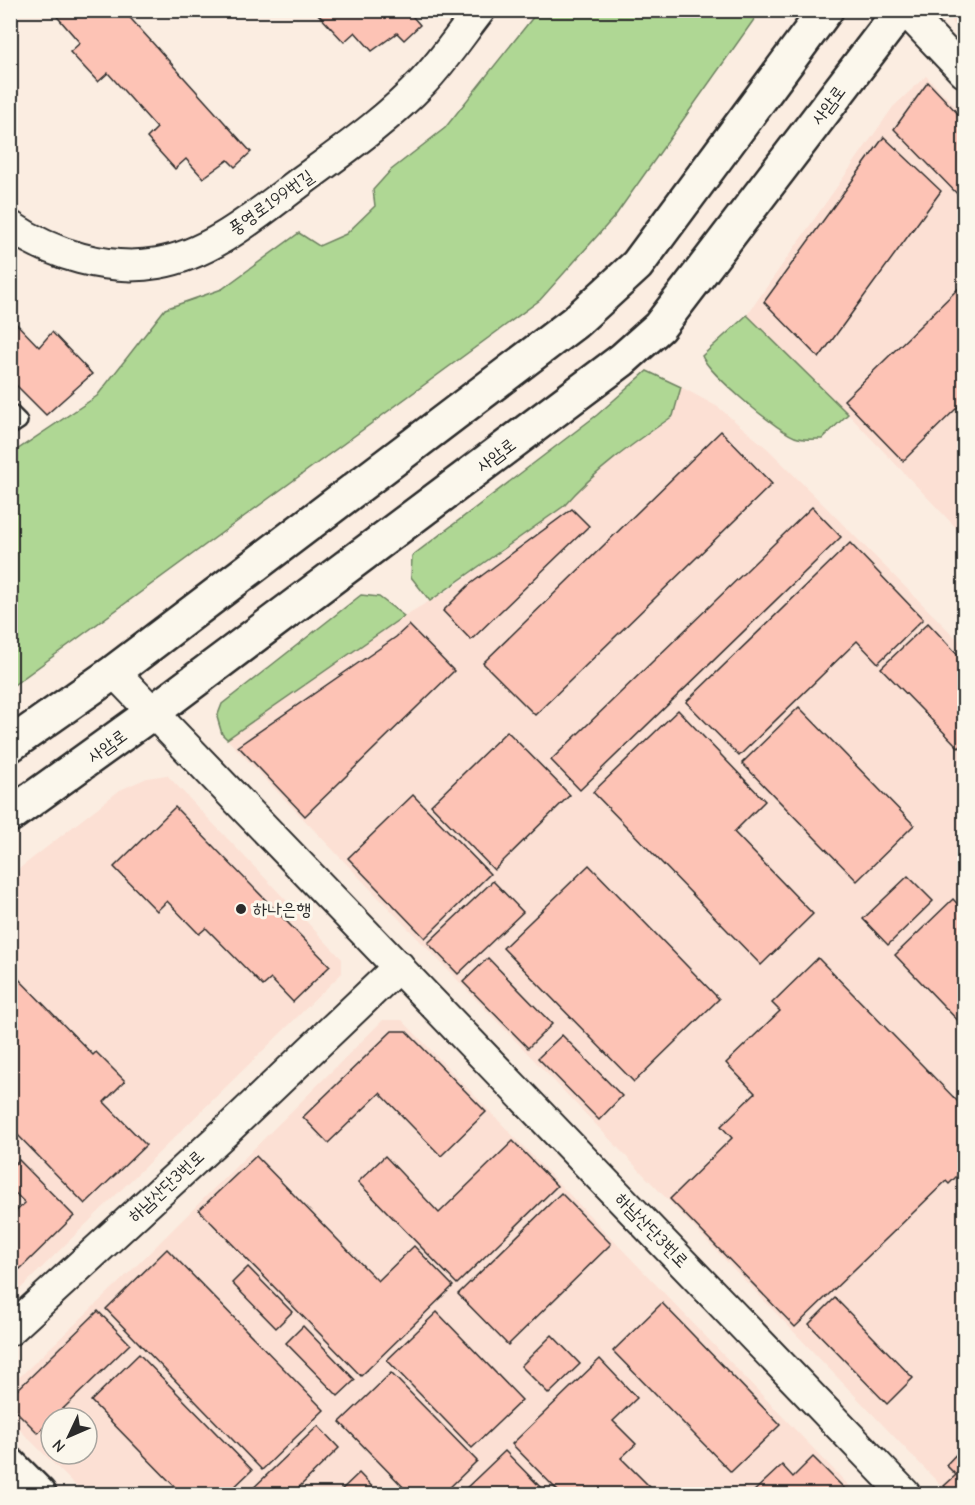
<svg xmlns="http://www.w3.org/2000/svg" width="975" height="1505" viewBox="0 0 975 1505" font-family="'Comic Neue','Poor Story',sans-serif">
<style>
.built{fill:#fce0d4;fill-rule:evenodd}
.green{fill:#afd794;stroke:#6d8160;stroke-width:1.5}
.building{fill:#fdc3b5;stroke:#2b2b2b;stroke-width:1.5}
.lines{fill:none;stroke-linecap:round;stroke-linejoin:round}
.service-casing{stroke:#2b2b2b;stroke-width:20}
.minor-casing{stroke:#2b2b2b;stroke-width:34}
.tertiary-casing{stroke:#2b2b2b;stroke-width:38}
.primary-casing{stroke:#2b2b2b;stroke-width:38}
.service{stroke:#fbf7ec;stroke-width:15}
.minor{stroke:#fbf7ec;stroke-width:30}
.tertiary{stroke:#fbf7ec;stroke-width:33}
.primary{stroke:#fbf7ec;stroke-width:33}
.poi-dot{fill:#2b2b2b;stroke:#fbf7ec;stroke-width:2}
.labels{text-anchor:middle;stroke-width:6;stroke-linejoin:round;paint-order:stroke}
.street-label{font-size:18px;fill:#2b2b2b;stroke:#fbf7ec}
.poi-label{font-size:18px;fill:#2b2b2b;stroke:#fbf7ec;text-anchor:start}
</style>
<rect width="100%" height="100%" fill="#fbede1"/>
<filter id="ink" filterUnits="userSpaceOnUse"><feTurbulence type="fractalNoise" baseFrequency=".0167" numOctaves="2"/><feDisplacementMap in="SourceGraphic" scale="12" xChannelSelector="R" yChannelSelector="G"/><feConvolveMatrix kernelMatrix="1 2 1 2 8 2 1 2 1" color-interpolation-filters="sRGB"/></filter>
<g filter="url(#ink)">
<g class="built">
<polygon points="949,11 964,11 964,35 954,25"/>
<polygon points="926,76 964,115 964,536 848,414 747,315 893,107"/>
<polygon points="681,387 718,407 769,450 964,646 964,1494 949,1494 227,739 404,616 450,589 564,506 578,490 629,447 673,417"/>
<polygon points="167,775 342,959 342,973 11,1298 11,875 120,790 147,778"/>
<path d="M383,1020H402L857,1494H84L11,1421V1385L133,1269ZM51,1418H87V1454H51Z"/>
</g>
<g class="green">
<polygon points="538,11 760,11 615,216 540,300 11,687 11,454 97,396 165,309 222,289 299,233 319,246 346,234 375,206 373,190 391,170 445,128"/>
<path d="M747,315L848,414L822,439C815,439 806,440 798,438C780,434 709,374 702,356Z"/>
<path d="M647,371L681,387L673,416C634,443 595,470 564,506L430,601L411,577L412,556L597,415Z"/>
<polygon points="361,595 379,597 404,616 227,739 222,734 217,717 222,704"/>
</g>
<g class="building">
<polygon points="55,10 123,10 251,152 235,167 228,160 203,178 186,159 175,169 147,138 157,128 108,73 98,82 70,52 80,43 53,12"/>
<polygon points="407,10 420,25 404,40 397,33 372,51 355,32 344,42 315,11"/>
<polygon points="928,82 964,120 964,201 894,129"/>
<polygon points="884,137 941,191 819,358 764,302"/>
<polygon points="964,283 964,401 903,461 844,400"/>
<polygon points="10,317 39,347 52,332 92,374 46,415 10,379"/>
<polygon points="721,431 772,484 535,715 483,663"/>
<polygon points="812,507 841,537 580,790 551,760"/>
<polygon points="572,509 589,526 471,640 443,611 469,585"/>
<polygon points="850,543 923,619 878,663 857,641 739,756 686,702"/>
<polygon points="928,623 964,661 964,743 959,748 881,668"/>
<polygon points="409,625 454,671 305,816 238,746 396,637"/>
<polygon points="799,707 914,825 857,881 742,763"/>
<polygon points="678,710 765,801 734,832 813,914 761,965 593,792"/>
<polygon points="507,731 570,795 494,870 431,805"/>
<polygon points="413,795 490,874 425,938 348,858"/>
<polygon points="175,807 330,966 293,1002 271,979 263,986 206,928 199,934 167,901 157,911 114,867"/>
<polygon points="589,865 719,999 634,1082 503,948"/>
<polygon points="908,876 933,901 888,945 863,919"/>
<polygon points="493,881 523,912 458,974 428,943"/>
<polygon points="953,899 964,911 964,1027 895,955"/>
<polygon points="488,958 552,1024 528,1048 463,982"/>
<polygon points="818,958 959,1103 964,1097 964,1169 949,1184 946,1181 795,1327 670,1199 732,1138 721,1126 755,1093 726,1063 780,1011 772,1003"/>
<polygon points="10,970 93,1055 96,1052 125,1081 104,1102 146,1145 85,1204 10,1127"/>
<polygon points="392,1031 406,1031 486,1112 441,1156 380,1093 328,1143 303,1117"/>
<polygon points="562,1035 622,1096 599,1120 538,1058"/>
<polygon points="513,1141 557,1186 457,1284 358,1182 385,1156 439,1213"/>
<polygon points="256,1156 378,1281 414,1246 453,1286 361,1376 199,1210"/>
<polygon points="19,1160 74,1216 20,1269 10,1260 10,1217 25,1203 10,1188 10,1168"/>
<polygon points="561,1193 611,1244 508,1345 458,1294"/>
<polygon points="167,1249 324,1410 262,1470 106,1309"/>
<polygon points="248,1267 292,1312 276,1328 232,1283"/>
<polygon points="835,1298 913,1378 887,1404 809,1324"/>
<polygon points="662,1303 780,1425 731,1472 613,1351"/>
<polygon points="98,1311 130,1344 38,1433 10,1405 10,1397"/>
<polygon points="437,1312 522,1400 472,1448 387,1360"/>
<polygon points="303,1326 355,1380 338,1396 286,1343"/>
<polygon points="552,1335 580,1364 549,1394 521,1366"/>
<polygon points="139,1354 252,1470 227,1494 182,1494 91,1401"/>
<polygon points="600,1359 637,1398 613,1421 636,1444 621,1458 657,1494 561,1494 512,1444"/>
<polygon points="391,1373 477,1461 443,1494 410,1494 340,1422"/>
<polygon points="318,1426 339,1448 292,1494 247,1494"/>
<polygon points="964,1446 964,1494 953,1494 944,1486 956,1475 946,1465"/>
<polygon points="505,1451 547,1494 460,1494"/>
<polygon points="813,1457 846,1490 841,1494 751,1494 782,1465 793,1477"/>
<polygon points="359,1473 379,1494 337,1494"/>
</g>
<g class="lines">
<defs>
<polyline id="service" points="10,412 19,421 10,427"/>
<g id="minor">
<polyline points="905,10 964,72"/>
<path d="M10,226C51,254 108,272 158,263C213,254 260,212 303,180C345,149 387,120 423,82C444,60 461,34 480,10"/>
<polyline points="114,672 905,1494"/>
<polyline points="10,1330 224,1133 399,966"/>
</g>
<polyline id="tertiary" points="10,1465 39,1494"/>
<g id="primary">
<polyline points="10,745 114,672 575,322 637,265 826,10"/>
<polyline points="10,815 153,712 622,360 659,327 901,10"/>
</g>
</defs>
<use href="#service" class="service-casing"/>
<use href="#minor" class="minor-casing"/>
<use href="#tertiary" class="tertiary-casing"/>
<use href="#primary" class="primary-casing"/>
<use href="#service" class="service"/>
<use href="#minor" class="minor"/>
<use href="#tertiary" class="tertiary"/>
<use href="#primary" class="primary"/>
</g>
</g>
<circle class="poi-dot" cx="241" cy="909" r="6"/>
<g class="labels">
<g class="street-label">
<text transform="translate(828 105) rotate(-53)" y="6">사암로</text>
<text transform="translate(271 202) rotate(-35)" y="6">풍영로199번길</text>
<text transform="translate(496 455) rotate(-37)" y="6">사암로</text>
<text transform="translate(107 746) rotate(-36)" y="6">사암로</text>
<text transform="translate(166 1186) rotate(-43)" y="6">하남산단3번로</text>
<text transform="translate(652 1230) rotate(46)" y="6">하남산단3번로</text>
</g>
<g class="poi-label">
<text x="253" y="915">하나은행</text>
</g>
</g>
<rect width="975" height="1505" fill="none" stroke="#fbf7ec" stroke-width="36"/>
<rect x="18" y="18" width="939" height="1469" fill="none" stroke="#2b2b2b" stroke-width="2" filter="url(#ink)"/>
<g transform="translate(69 1436) rotate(226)"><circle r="28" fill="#fbf7ec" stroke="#a8a59f" stroke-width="1.5"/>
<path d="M0-4.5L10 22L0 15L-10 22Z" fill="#2b2b2b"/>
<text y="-9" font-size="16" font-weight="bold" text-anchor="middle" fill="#2b2b2b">N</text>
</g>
</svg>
